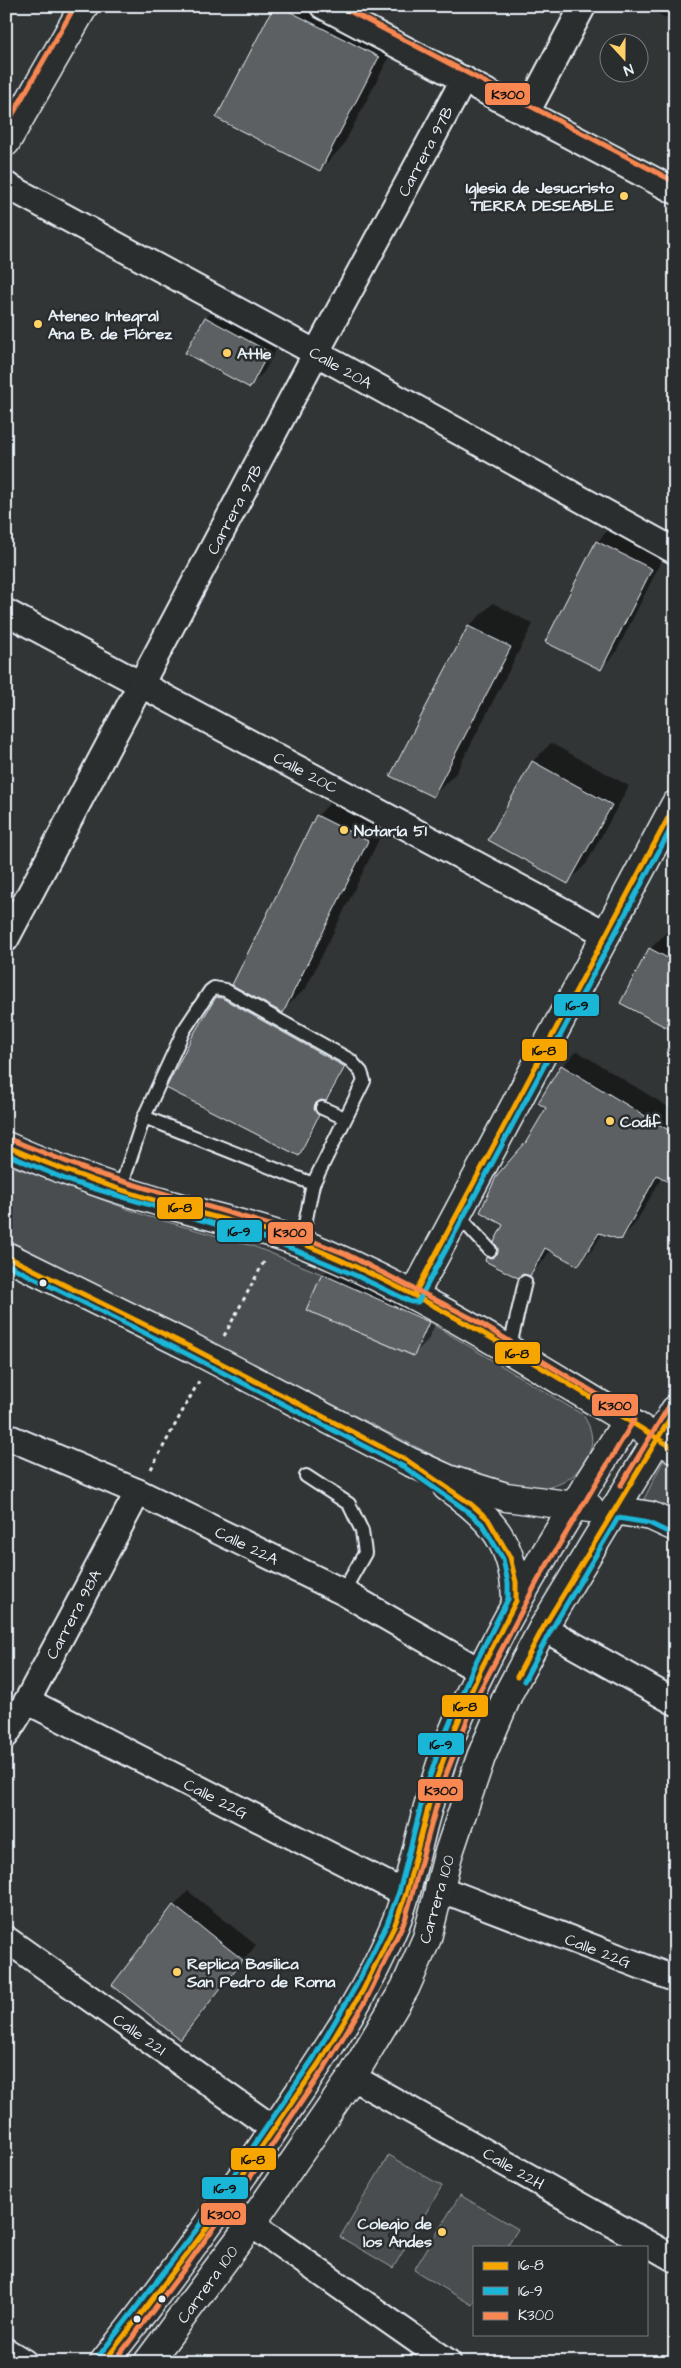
<svg xmlns="http://www.w3.org/2000/svg" width="681" height="2368" viewBox="0 0 681 2368" font-family="'Architects Daughter',sans-serif">
<style>
.green{fill:#494d4f;stroke:#989fa4}
.shadow{fill:#0007}
.building{fill:#5c6063;stroke:#e8f1f8}
.lines{fill:none;stroke-linecap:round;stroke-linejoin:round}
.service-casing{stroke:#e8f1f8;stroke-width:16}
.minor-casing{stroke:#e8f1f8;stroke-width:29}
.tertiary-casing{stroke:#e8f1f8;stroke-width:31}
.secondary-casing{stroke:#e8f1f8;stroke-width:31}
.path{stroke:#e8f1f8;stroke-width:3;stroke-dasharray:4 4;stroke-linecap:butt}
.service{stroke:#2a2d2e;stroke-width:12}
.minor{stroke:#2a2d2e;stroke-width:25}
.tertiary{stroke:#2a2d2e;stroke-width:28}
.secondary{stroke:#2a2d2e;stroke-width:28}
.bus-1-casing{stroke:#2a2d2e;stroke-width:9}
.bus-2-casing{stroke:#2a2d2e;stroke-width:9}
.bus-3-casing{stroke:#2a2d2e;stroke-width:9}
.bus-1{stroke:#f7a600;stroke-width:5}
.bus-2{stroke:#1ab6d8;stroke-width:5}
.bus-3{stroke:#f88751;stroke-width:5}
.poi-dot{fill:#ffd166;stroke:#2a2d2e;stroke-width:2}
.bus-dot{fill:#e8f1f8;stroke:#2a2d2e;stroke-width:2}
.labels{text-anchor:middle;stroke-width:5;stroke-linejoin:round;paint-order:stroke}
.street-label{font-size:16px;fill:#e8f1f8;stroke:#2a2d2e}
.poi-label{font-size:16px;font-weight:bold;fill:#e8f1f8;stroke:#2a2d2e;text-anchor:start}
.line-badge{stroke:#2a2d2e;stroke-width:2}
.pale-badge-label{font-size:14px;text-anchor:middle;font-weight:bold;fill:#111}
</style>
<rect width="100%" height="100%" fill="#323536"/>
<filter id="ink" filterUnits="userSpaceOnUse"><feTurbulence type="fractalNoise" baseFrequency=".02" numOctaves="2"/><feDisplacementMap in="SourceGraphic" scale="10" xChannelSelector="R" yChannelSelector="G"/><feConvolveMatrix kernelMatrix="1 2 1 2 8 2 1 2 1" color-interpolation-filters="sRGB"/></filter>
<g filter="url(#ink)">
<g class="green">
<path d="M6,1164L146,1216L253,1246L322,1274L307,1310L413,1356L429,1322L583,1415C593,1430 595,1444 586,1459C558,1507 506,1485 464,1471L6,1239Z"/>
<polygon points="663,1461 675,1467 675,1516 643,1501"/>
<polygon points="389,2155 442,2186 393,2268 340,2237"/>
<polygon points="460,2195 518,2229 507,2247 475,2247 475,2300 472,2305 414,2270"/>
</g>
<g class="shadow">
<polygon points="275,6 348,6 401,34 343,146 320,170"/>
<polygon points="643,6 675,6 675,9 666,18"/>
<polygon points="220,304 283,337 264,372 249,386 206,318"/>
<polygon points="611,527 665,554 615,654 601,668 597,542"/>
<polygon points="493,603 533,624 456,773 433,796 392,775 469,626"/>
<polygon points="551,743 629,786 586,864 568,882 490,840 533,761"/>
<polygon points="340,793 390,817 306,988 282,1011 317,816"/>
<polygon points="668,931 675,934 675,1030 650,949"/>
<polygon points="222,992 349,1062 331,1095 326,1100 319,1100 318,1104 323,1110 303,1150 298,1155 217,997"/>
<polygon points="577,1051 675,1111 675,1185 662,1177 635,1224 620,1239 603,1233 592,1250 577,1265 550,1250 544,1260 530,1274 487,1258 498,1247 527,1143 548,1107 562,1066"/>
<polygon points="337,1261 443,1307 428,1340 413,1355 323,1275"/>
<polygon points="188,1891 256,1945 194,2024 179,2038 174,1906"/>
</g>
<g class="building">
<polygon points="274,6 279,6 379,57 320,171 216,118"/>
<polygon points="205,317 269,352 250,388 185,353"/>
<polygon points="596,541 652,569 601,670 545,642"/>
<polygon points="468,626 511,647 433,797 390,776"/>
<polygon points="532,761 612,805 568,884 488,840"/>
<polygon points="316,815 368,841 283,1013 232,985"/>
<polygon points="649,948 675,962 675,1032 620,1003"/>
<polygon points="216,997 222,998 345,1067 326,1101 321,1100 315,1104 314,1109 319,1115 299,1156 166,1088 193,1035"/>
<polygon points="561,1065 675,1134 675,1186 657,1175 621,1240 599,1233 578,1266 545,1248 530,1276 523,1274 518,1278 485,1261 486,1257 492,1258 498,1253 498,1248 494,1242 503,1225 480,1212 497,1175 526,1142 546,1108 538,1103"/>
<polygon points="322,1274 429,1322 414,1356 306,1310"/>
<polygon points="173,1905 243,1960 180,2040 112,1985"/>
</g>
<g class="lines">
<defs>
<g id="service">
<polyline points="322,1108 345,1118"/>
<polyline points="144,1117 313,1184"/>
<polyline points="120,1190 144,1117 184,1030 210,991 214,988 225,990 350,1060 361,1072 364,1081 313,1184 301,1244"/>
<polyline points="456,1213 490,1250"/>
<polyline points="509,1350 525,1282"/>
<polyline points="306,1476 349,1504 362,1531 365,1553 343,1592"/>
</g>
<g id="minor">
<polyline points="323,6 675,191"/>
<polyline points="527,112 583,6"/>
<polyline points="6,185 316,353 675,551"/>
<polyline points="6,612 606,934"/>
<polyline points="6,939 316,353 464,79"/>
<polyline points="6,1436 138,1492 343,1592 480,1671"/>
<polyline points="543,1628 675,1702"/>
<polyline points="27,1701 406,1894"/>
<polyline points="6,1735 27,1701 138,1492"/>
<polyline points="438,1888 675,1979"/>
<polyline points="6,1939 274,2129"/>
<polyline points="352,2077 675,2259"/>
<polyline points="251,2224 448,2362"/>
<polyline points="6,2351 24,2362"/>
</g>
<g id="tertiary">
<polyline points="6,142 84,6"/>
<polyline points="657,1438 675,1449"/>
<polyline points="614,1510 651,1516 675,1527"/>
</g>
<g id="secondary">
<path d="M6,1146C63,1172 121,1191 181,1208C221,1219 262,1228 301,1243C422,1291 531,1364 643,1430"/>
<polyline points="6,1256 192,1348 408,1461 448,1479 506,1497 590,1508"/>
<polyline points="414,1295 675,805"/>
<path d="M447,1487C492,1518 515,1544 516,1601"/>
<path d="M104,2362C170,2279 231,2194 290,2106C328,2049 368,1991 394,1927C405,1902 410,1875 417,1849C426,1812 436,1775 450,1739C496,1626 563,1524 627,1421"/>
<polyline points="148,2362 251,2224 352,2077 405,1988 427,1938 448,1855 481,1757 509,1692 543,1628 675,1410"/>
</g>
</defs>
<use href="#service" class="service-casing"/>
<use href="#minor" class="minor-casing"/>
<use href="#tertiary" class="tertiary-casing"/>
<use href="#secondary" class="secondary-casing"/>
<g class="path">
<polyline points="224,1336 265,1260"/>
<polyline points="151,1469 199,1381"/>
</g>
<use href="#service" class="service"/>
<use href="#minor" class="minor"/>
<use href="#tertiary" class="tertiary"/>
<use href="#secondary" class="secondary"/>
<defs>
<g id="bus-1">
<path d="M6,1146C63,1171 121,1191 181,1208C221,1219 262,1228 301,1243C433,1296 553,1375 675,1449"/>
<polyline points="6,1256 192,1348 408,1461 471,1504 488,1519 510,1557 516,1582 516,1601 480,1671 450,1741 432,1792 406,1894 394,1927 363,1990 319,2063 203,2233 104,2362"/>
<polyline points="414,1295 675,805"/>
<polyline points="517,1677 543,1628 675,1410"/>
</g>
<g id="bus-2">
<polyline points="6,1154 72,1182 276,1242 357,1276 411,1302 418,1302 675,821"/>
<polyline points="6,1264 189,1355 404,1467 466,1510 482,1524 503,1559 508,1583 508,1599 473,1668 443,1739 425,1790 399,1892 387,1924 356,1986 313,2059 197,2229 98,2357"/>
<polyline points="524,1681 550,1632 618,1518 649,1523 672,1534"/>
</g>
<g id="bus-3">
<polyline points="340,6 675,182"/>
<polyline points="6,126 75,6"/>
<polyline points="9,1139 95,1173 273,1226 346,1254 471,1318 631,1415 634,1420 538,1580 475,1700 443,1782 405,1920 366,2000 325,2067 251,2176 182,2272 114,2362"/>
<polyline points="621,1485 669,1406"/>
</g>
</defs>
<use href="#bus-1" class="bus-1-casing"/>
<use href="#bus-2" class="bus-2-casing"/>
<use href="#bus-3" class="bus-3-casing"/>
<use href="#bus-1" class="bus-1"/>
<use href="#bus-2" class="bus-2"/>
<use href="#bus-3" class="bus-3"/>
</g>
</g>
<g class="poi-dot">
<circle cx="624" cy="196" r="5"/>
<circle cx="38" cy="324" r="5"/>
<circle cx="227" cy="353" r="5"/>
<circle cx="344" cy="830" r="5"/>
<circle cx="610" cy="1121" r="5"/>
<circle cx="177" cy="1972" r="5"/>
<circle cx="442" cy="2232" r="5"/>
</g>
<g class="bus-dot">
<circle cx="43" cy="1283" r="4.5"/>
<circle cx="162" cy="2299" r="4.5"/>
<circle cx="137" cy="2319" r="4.5"/>
</g>
<g class="labels">
<g class="street-label">
<text transform="translate(425 151) rotate(-62)" y="6">Carrera 97B</text>
<text transform="translate(341 367) rotate(29)" y="6">Calle 20A</text>
<text transform="translate(234 509) rotate(-62)" y="6">Carrera 97B</text>
<text transform="translate(306 772) rotate(28)" y="6">Calle 20C</text>
<text transform="translate(247 1545) rotate(26)" y="6">Calle 22A</text>
<text transform="translate(73 1614) rotate(-62)" y="6">Carrera 98A</text>
<text transform="translate(216 1798) rotate(27)" y="6">Calle 22G</text>
<text transform="translate(436 1899) rotate(-74)" y="6">Carrera 100</text>
<text transform="translate(598 1950) rotate(21)" y="6">Calle 22G</text>
<text transform="translate(140 2034) rotate(35)" y="6">Calle 22I</text>
<text transform="translate(514 2168) rotate(30)" y="6">Calle 22H</text>
<text transform="translate(207 2284) rotate(-54)" y="6">Carrera 100</text>
</g>
<g class="poi-label">
<text x="614" y="193" text-anchor="end">Iglesia de Jesucristo<tspan x="614" dy="18">TIERRA DESEABLE</tspan></text>
<text x="48" y="321">Ateneo Integral<tspan x="48" dy="18">Ana B. de Flórez</tspan></text>
<text x="237" y="359">Attle</text>
<text x="354" y="836">Notaría 51</text>
<text x="620" y="1127">Codif</text>
<text x="187" y="1969">Replica Basilica<tspan x="187" dy="18">San Pedro de Roma</tspan></text>
<text x="432" y="2229" text-anchor="end">Colegio de<tspan x="432" dy="18">los Andes</tspan></text>
</g>
</g>
<g class="line-badge">
<rect x="484" y="82" width="47" height="24" rx="5" fill="#f88751"/>
<rect x="553" y="993" width="47" height="24" rx="5" fill="#1ab6d8"/>
<rect x="521" y="1038" width="47" height="24" rx="5" fill="#f7a600"/>
<rect x="156" y="1196" width="48" height="24" rx="5" fill="#f7a600"/>
<rect x="216" y="1219" width="47" height="24" rx="5" fill="#1ab6d8"/>
<rect x="267" y="1221" width="47" height="24" rx="5" fill="#f88751"/>
<rect x="494" y="1341" width="47" height="24" rx="5" fill="#f7a600"/>
<rect x="591" y="1393" width="48" height="24" rx="5" fill="#f88751"/>
<rect x="441" y="1694" width="48" height="24" rx="5" fill="#f7a600"/>
<rect x="417" y="1732" width="48" height="24" rx="5" fill="#1ab6d8"/>
<rect x="417" y="1778" width="47" height="24" rx="5" fill="#f88751"/>
<rect x="230" y="2147" width="47" height="24" rx="5" fill="#f7a600"/>
<rect x="201" y="2176" width="48" height="24" rx="5" fill="#1ab6d8"/>
<rect x="200" y="2202" width="47" height="24" rx="5" fill="#f88751"/>
</g>
<g class="pale-badge-label">
<text x="508" y="99">K300</text>
<text x="577" y="1010">16-9</text>
<text x="544" y="1055">16-8</text>
<text x="180" y="1212">16-8</text>
<text x="239" y="1236">16-9</text>
<text x="290" y="1237">K300</text>
<text x="517" y="1358">16-8</text>
<text x="615" y="1410">K300</text>
<text x="465" y="1711">16-8</text>
<text x="441" y="1749">16-9</text>
<text x="441" y="1795">K300</text>
<text x="253" y="2164">16-8</text>
<text x="225" y="2193">16-9</text>
<text x="224" y="2219">K300</text>
</g>
<rect width="681" height="2368" fill="none" stroke="#2a2d2e" stroke-width="25"/>
<rect x="12" y="12" width="656" height="2343" fill="none" stroke="#e8f1f8" stroke-width="2" filter="url(#ink)"/>
<rect x="473" y="2246" width="175" height="90" fill="#2a2d2e" stroke="#767b7f"/>
<rect x="483" y="2262" width="25" height="8" fill="#f7a600" stroke="#767b7f"/>
<text x="518" y="2270" font-size="15" fill="#e8f1f8">16-8</text>
<rect x="483" y="2287" width="25" height="8" fill="#1ab6d8" stroke="#767b7f"/>
<text x="518" y="2296" font-size="15" fill="#e8f1f8">16-9</text>
<rect x="483" y="2312" width="25" height="8" fill="#f88751" stroke="#767b7f"/>
<text x="518" y="2320" font-size="15" fill="#e8f1f8">K300</text>
<g transform="translate(624 58) rotate(159)"><circle r="24" fill="#2a2d2e" stroke="#767b7f"/>
<path d="M0-4L9 19L0 12L-9 19Z" fill="#ffd166"/>
<text y="-8" font-size="14" font-weight="bold" text-anchor="middle" fill="#e8f1f8">N</text>
</g>
</svg>
